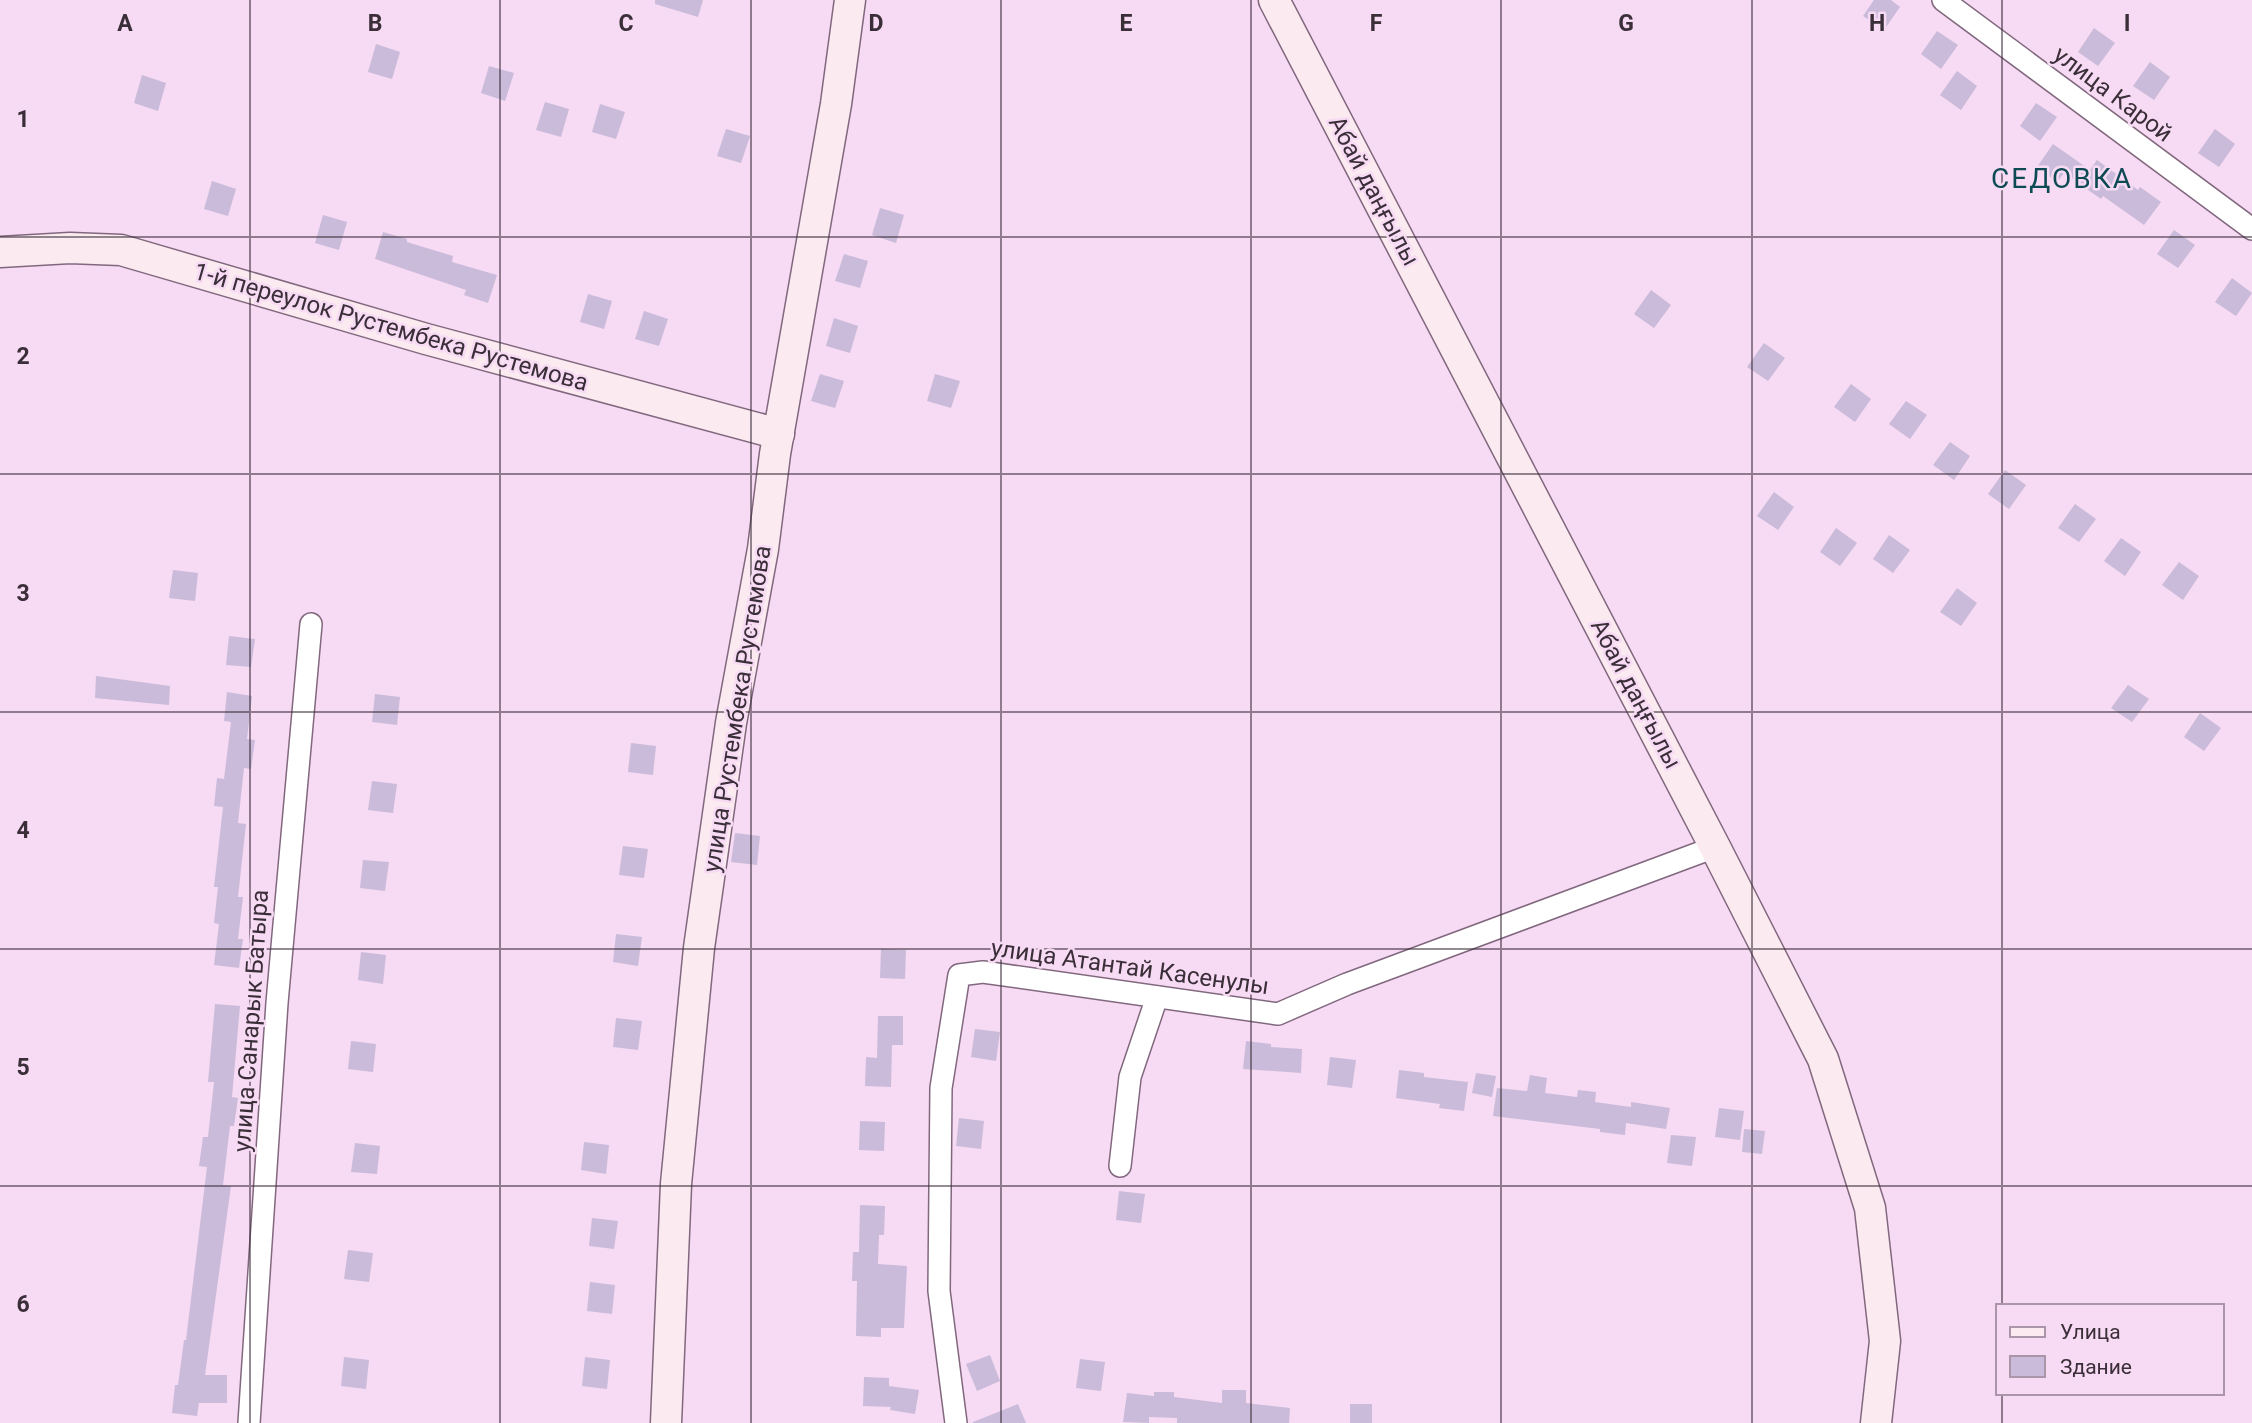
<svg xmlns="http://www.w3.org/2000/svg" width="2252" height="1423" viewBox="0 0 2252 1423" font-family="Roboto,sans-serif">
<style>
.building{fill:#cabbda}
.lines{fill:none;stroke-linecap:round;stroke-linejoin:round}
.street-casing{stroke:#81687e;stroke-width:24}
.secondary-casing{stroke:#81687e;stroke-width:33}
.street{stroke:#fff;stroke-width:21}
.secondary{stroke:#fbeaf0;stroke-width:30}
.grid{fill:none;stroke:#3a2e38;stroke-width:2;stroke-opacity:0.55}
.labels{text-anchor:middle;stroke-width:5;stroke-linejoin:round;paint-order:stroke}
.street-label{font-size:24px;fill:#3a2e38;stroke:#f7daf3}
.quarter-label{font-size:28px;letter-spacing:2px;fill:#0e4a54;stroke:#f7daf3}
.grid-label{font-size:23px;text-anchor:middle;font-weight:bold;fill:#3a2e38;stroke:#f7daf3;stroke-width:5;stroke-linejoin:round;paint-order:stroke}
</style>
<rect width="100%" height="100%" fill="#f7daf3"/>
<g class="building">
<polygon points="655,0 703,0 698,17 655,4"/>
<polygon points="1874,0 1891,0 1900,7 1884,30 1863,16"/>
<polygon points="2094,28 2115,43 2098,66 2078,52"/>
<polygon points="1937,31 1958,45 1941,69 1921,54"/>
<polygon points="376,44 400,52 392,79 368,72"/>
<polygon points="2150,62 2170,77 2154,100 2133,86"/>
<polygon points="489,66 514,73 505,101 481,93"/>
<polygon points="1957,71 1977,86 1961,110 1940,95"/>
<polygon points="142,75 166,83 158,111 134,103"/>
<polygon points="545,102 569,109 561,137 536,130"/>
<polygon points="2036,103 2057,117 2040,141 2020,126"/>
<polygon points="600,104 625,112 616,139 592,132"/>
<polygon points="726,129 750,136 741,163 717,156"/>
<polygon points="2215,129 2235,144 2219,167 2198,153"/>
<polygon points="2053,144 2090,170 2097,160 2138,190 2140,187 2161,202 2144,225 2103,196 2101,199 2064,173 2057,182 2037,167"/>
<polygon points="212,181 236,189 228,216 204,209"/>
<polygon points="880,208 904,215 896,243 872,235"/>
<polygon points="323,215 347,222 339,250 315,243"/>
<polygon points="2174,230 2195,245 2178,268 2157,254"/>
<polygon points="383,232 407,239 407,242 453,256 452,262 497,275 488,303 464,295 466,290 375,259"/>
<polygon points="844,254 868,261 860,288 835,281"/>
<polygon points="2232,278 2252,293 2236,316 2215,302"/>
<polygon points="1651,290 1671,305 1654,328 1634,314"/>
<polygon points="588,294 612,301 604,329 580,322"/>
<polygon points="644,311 668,319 659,346 635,339"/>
<polygon points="834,318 858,326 850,353 826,346"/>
<polygon points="1764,343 1785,358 1768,381 1747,367"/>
<polygon points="820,374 844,381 835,408 811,401"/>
<polygon points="935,374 960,381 951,408 927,401"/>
<polygon points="1851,384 1871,399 1855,422 1834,407"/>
<polygon points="1906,401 1927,415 1910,439 1889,424"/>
<polygon points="1950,442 1970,456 1954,480 1933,465"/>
<polygon points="2005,470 2026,485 2009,509 1988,494"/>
<polygon points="1774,492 1794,507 1778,530 1757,516"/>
<polygon points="2075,504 2096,519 2079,542 2058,528"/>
<polygon points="1836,528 1857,543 1840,566 1820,552"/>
<polygon points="1889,535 1910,550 1893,573 1873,559"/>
<polygon points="2121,538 2141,552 2125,576 2104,561"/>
<polygon points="2179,562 2199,576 2183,600 2162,585"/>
<polygon points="173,570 198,573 195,601 169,598"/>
<polygon points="1957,588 1977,603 1961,626 1940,612"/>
<polygon points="229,636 255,639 251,667 226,665"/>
<polygon points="96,676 170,686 169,705 95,698"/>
<polygon points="2128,685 2149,699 2132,722 2111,708"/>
<polygon points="227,692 252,696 247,739 255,740 251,769 244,768 238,823 246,824 238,897 243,897 238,939 243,939 239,968 214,965 219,924 214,923 218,887 214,887 223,807 214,806 217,778 224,779 231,722 224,721"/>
<polygon points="375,694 400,697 397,725 372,722"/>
<polygon points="2200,713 2221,728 2204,751 2184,737"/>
<polygon points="631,743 656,746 653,775 628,772"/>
<polygon points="372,781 397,784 393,813 368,810"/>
<polygon points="735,833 760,836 757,865 731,862"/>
<polygon points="623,846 648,849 644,878 619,875"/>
<polygon points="363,860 389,862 385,891 360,888"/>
<polygon points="616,934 642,937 638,966 613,962"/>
<polygon points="881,949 906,950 905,979 880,978"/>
<polygon points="361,952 386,955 383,984 358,980"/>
<polygon points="215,1004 240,1006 232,1097 238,1098 234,1126 230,1126 223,1185 231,1186 205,1375 227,1375 227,1403 199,1403 197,1416 172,1413 175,1385 178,1385 184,1340 186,1340 207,1167 199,1166 203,1137 208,1137 214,1082 208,1082"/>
<polygon points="878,1016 903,1016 903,1045 892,1045 891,1087 865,1086 866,1057 877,1058"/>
<polygon points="616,1018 642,1021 638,1050 613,1047"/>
<polygon points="975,1029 1000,1032 996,1061 971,1057"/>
<polygon points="351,1041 376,1044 373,1072 348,1069"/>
<polygon points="1246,1041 1271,1044 1271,1047 1302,1049 1301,1073 1243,1069"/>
<polygon points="1330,1057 1356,1060 1352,1088 1327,1085"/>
<polygon points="1399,1070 1424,1073 1424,1077 1468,1082 1464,1111 1439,1108 1440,1104 1396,1098"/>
<polygon points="1476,1073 1496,1076 1492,1097 1472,1093"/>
<polygon points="1530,1075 1547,1078 1545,1093 1577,1097 1578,1090 1596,1092 1595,1102 1631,1107 1631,1102 1670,1108 1666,1129 1626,1123 1625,1135 1600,1132 1600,1129 1493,1116 1497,1088 1527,1091"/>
<polygon points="1719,1108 1744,1111 1740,1140 1715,1137"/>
<polygon points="959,1118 984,1121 981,1149 956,1146"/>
<polygon points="860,1121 885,1122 884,1151 859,1150"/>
<polygon points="1744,1129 1765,1131 1762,1154 1742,1152"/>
<polygon points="1671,1135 1696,1137 1692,1166 1667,1163"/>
<polygon points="584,1142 609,1145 606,1174 581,1170"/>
<polygon points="355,1143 380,1146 377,1174 351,1172"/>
<polygon points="1119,1191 1145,1194 1141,1223 1116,1220"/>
<polygon points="860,1205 885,1206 884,1235 879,1235 878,1264 907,1266 904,1328 881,1328 881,1337 856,1336 857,1281 852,1281 853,1252 859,1252"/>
<polygon points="592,1218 618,1221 614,1249 589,1246"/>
<polygon points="348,1250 373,1253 369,1282 344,1279"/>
<polygon points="590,1282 615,1285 612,1314 587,1311"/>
<polygon points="990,1355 1000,1381 977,1391 966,1364"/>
<polygon points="344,1357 369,1360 366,1389 341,1386"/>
<polygon points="585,1357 610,1360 607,1389 582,1386"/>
<polygon points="1080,1359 1105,1362 1101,1391 1076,1388"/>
<polygon points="864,1377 889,1378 889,1386 919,1390 915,1414 890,1410 891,1407 863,1406"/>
<polygon points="1222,1390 1246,1390 1246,1403 1290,1408 1289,1423 1177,1423 1177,1418 1149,1417 1149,1423 1123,1422 1127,1393 1154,1396 1154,1392 1174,1392 1174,1397 1222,1403"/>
<polygon points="1018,1404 1026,1423 973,1423 973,1422"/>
<rect x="1350" y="1404" width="22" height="19"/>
</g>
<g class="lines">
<defs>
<g id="street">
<polyline points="1943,0 2252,229"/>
<polyline points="1120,1166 1130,1077 1157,997"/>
<polyline points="249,1423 277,1003 311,624"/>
<polyline points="956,1423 939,1291 941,1088 959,975 983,972 1278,1014 1347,984 1715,847"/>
</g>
<g id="secondary">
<polyline points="1274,0 1715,847 1823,1059 1870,1208 1885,1341 1876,1423"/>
<polyline points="0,252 70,248 121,250 426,339 779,434"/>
<polyline points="666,1423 676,1184 699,948 731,723 763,549 775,454 836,104 850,0"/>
</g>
</defs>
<use href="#street" class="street-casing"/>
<use href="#secondary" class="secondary-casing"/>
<use href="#street" class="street"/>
<use href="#secondary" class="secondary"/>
</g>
<path class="grid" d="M250,0V1423M500,0V1423M751,0V1423M1001,0V1423M1251,0V1423M1501,0V1423M1752,0V1423M2002,0V1306M0,237H2252M0,474H2252M0,712H2252M0,949H2252M0,1186H2252M2002,1393V1423"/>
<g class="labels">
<g class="street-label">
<text transform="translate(2113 94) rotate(37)" y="8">улица Карой</text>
<text transform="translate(1374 191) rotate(62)" y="8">Абай даңғылы</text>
<text transform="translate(391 327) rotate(16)" y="8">1-й переулок Рустембека Рустемова</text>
<text transform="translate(1636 694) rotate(62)" y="8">Абай даңғылы</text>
<text transform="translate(737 709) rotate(-81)" y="8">улица Рустембека Рустемова</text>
<text transform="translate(1130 967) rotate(8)" y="8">улица Атантай Касенулы</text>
<text transform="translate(251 1021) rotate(-86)" y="8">улица Санарык Батыра</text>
</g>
<g class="quarter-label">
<text x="2062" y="188">СЕДОВКА</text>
</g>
</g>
<g class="grid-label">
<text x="125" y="31">A</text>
<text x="375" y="31">B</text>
<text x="626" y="31">C</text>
<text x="876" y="31">D</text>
<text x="1126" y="31">E</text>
<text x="1376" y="31">F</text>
<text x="1626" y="31">G</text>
<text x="1877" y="31">H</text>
<text x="2127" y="31">I</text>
<text x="23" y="127">1</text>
<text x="23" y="364">2</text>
<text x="23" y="601">3</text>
<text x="23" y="838">4</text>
<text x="23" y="1075">5</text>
<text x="23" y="1312">6</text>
</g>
<rect x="1996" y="1304" width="228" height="91" fill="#f7daf3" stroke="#ab95a8" stroke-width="2"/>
<rect x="2010" y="1327" width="35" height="10" fill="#fbeaf0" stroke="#ab95a8" stroke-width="2"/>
<text x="2060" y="1339" font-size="21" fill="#3a2e38">Улица</text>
<rect x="2010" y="1356" width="35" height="21" fill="#cabbda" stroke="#ab95a8" stroke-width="2"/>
<text x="2060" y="1374" font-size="21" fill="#3a2e38">Здание</text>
</svg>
